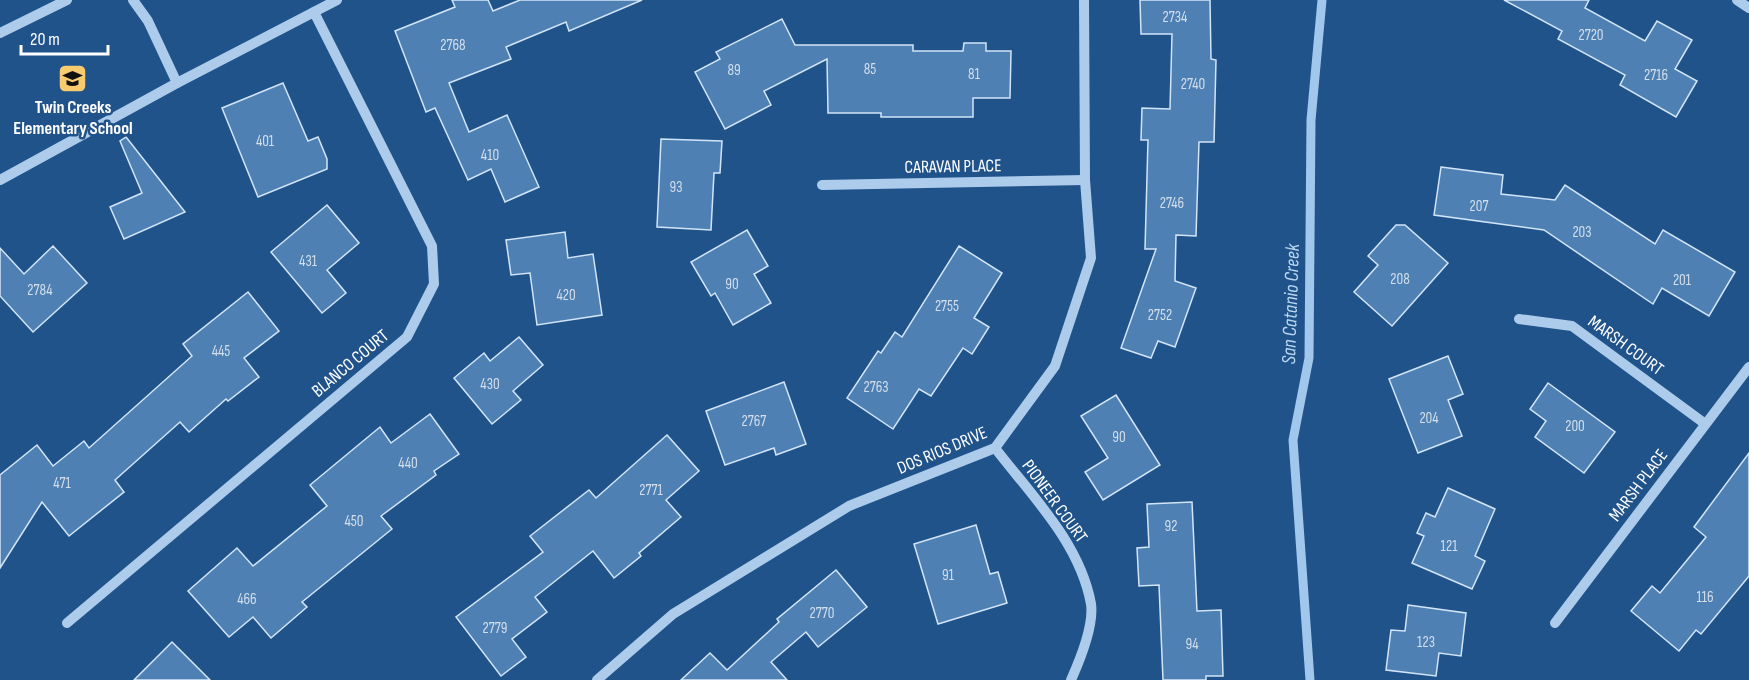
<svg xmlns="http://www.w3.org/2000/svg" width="1749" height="680" viewBox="0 0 1749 680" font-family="'Sofia Sans Condensed',sans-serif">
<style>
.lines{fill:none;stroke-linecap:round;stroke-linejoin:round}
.stream{stroke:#a1c7ec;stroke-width:9}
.building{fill:#4e80b4;stroke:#d2e5f8;stroke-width:1.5}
.minor{stroke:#adcceb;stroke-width:10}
.labels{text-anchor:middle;stroke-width:5;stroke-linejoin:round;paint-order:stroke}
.number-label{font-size:15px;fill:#d3dfec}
.poi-label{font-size:18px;font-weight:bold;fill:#fff;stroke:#21538b}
.street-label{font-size:18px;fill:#fff;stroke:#21538b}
.water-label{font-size:20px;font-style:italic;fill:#b9d6f2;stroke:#21538b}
</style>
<rect width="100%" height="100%" fill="#21538b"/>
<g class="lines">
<polyline class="stream" points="1310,680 1293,440 1309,358 1311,120 1322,0"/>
</g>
<g class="building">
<polygon points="452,0 488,0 493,11 520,0 642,0 569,31 566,22 506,47 511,59 449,83 469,132 507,115 539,187 505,202 491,169 468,180 435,108 426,112 395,31 455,7"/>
<polygon points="1140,0 1210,0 1211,59 1216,60 1214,142 1199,142 1196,236 1176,235 1175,281 1196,288 1175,347 1158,341 1151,358 1121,348 1156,249 1145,249 1148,140 1141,140 1142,108 1170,109 1172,34 1141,34"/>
<polygon points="1504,0 1589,0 1585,8 1645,41 1657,21 1692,40 1675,69 1697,81 1676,117 1620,85 1625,75 1558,39 1562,31"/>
<polygon points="782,19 795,45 913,45 913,51 963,51 964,43 986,43 986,51 1011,51 1010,98 973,98 973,117 881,117 881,113 828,113 827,59 764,91 771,105 725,129 695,72 720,59 716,52"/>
<polygon points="283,83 308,141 318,137 327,159 327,169 258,197 222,108"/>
<polygon points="126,137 185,212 124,239 110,207 142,193 120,141"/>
<polygon points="661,139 722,141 720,173 714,173 711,230 657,227"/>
<polygon points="1441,167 1503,175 1501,194 1555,200 1565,185 1655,244 1663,230 1735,272 1709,316 1662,288 1653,304 1544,230 1434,215"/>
<polygon points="327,205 359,243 327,270 346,293 322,313 271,252"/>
<polygon points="1396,225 1405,225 1448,263 1392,326 1354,292 1378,265 1368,256"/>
<polygon points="747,230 768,266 754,274 771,303 733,325 715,293 711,296 691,262"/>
<polygon points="565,232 568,258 593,254 602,315 537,325 530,273 511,275 506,240"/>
<polygon points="53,246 87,283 33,332 0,296 0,248 24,274"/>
<polygon points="959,246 1002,273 974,318 989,327 972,354 963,348 931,396 919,389 893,429 847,398 878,351 881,353 895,332 902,337"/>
<polygon points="248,292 279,331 244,358 259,377 228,401 226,399 189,432 180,422 115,480 124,492 69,536 42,502 0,568 0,475 37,445 53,466 84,441 89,448 192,356 183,344"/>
<polygon points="519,337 543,365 513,391 521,400 492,424 454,378 484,353 490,361"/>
<polygon points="1448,356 1463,394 1448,400 1462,436 1418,453 1389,379"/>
<polygon points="784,382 806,444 776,455 774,448 725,465 706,411"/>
<polygon points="1548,383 1615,432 1584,473 1535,437 1546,421 1530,409"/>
<polygon points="1116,395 1160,465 1103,500 1085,472 1108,458 1081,416"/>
<polygon points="430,414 459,454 434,471 436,475 381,516 392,529 302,602 307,607 271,638 253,617 229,637 188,591 237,548 253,566 327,506 310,485 380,427 391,443"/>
<polygon points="667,435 699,471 666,500 681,517 639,553 641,556 614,578 593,551 535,597 547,612 512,639 526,657 501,676 456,617 543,552 530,536 589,490 596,498"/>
<polygon points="1749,453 1749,576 1701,634 1696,630 1679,651 1631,611 1652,586 1660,593 1706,537 1694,527"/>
<polygon points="1448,488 1495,509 1475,556 1485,561 1472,589 1412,563 1424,536 1417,533 1426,513 1435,517"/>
<polygon points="1192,502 1197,611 1221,610 1223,676 1206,676 1206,680 1163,680 1159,585 1139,586 1137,548 1149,547 1147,504"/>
<polygon points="976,525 990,574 998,572 1007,603 938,624 914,544"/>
<polygon points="836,570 867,607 818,647 806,632 771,662 787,680 681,680 710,653 727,670 779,622 777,619"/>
<polygon points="1408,605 1466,613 1461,656 1439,653 1436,676 1386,670 1391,630 1405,631"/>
<polygon points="172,642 210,680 134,680"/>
</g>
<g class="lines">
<g class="minor">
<polyline points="133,0 148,21 177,83"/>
<polyline points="1737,0 1749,8"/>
<polyline points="0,33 67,0"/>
<polyline points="0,180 177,83 337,0"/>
<polyline points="822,185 1085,180"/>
<polyline points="1519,319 1572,326 1704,423"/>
<path d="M995,448C1032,496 1080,543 1091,604C1094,626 1080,660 1071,680"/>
<polyline points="67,623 407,337 434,284 432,246 314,12"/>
<polyline points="1555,623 1749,367"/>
<polyline points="597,680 673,614 849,506 995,448 1055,366 1091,258 1085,180 1084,0"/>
</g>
</g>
<defs>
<symbol id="school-square" viewBox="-11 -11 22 22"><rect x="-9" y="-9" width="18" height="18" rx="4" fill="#f8cb6f" stroke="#21538b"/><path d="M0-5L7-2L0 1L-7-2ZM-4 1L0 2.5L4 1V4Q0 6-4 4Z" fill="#111"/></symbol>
</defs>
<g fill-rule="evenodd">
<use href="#school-square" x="56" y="62" width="33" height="33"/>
</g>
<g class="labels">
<g class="number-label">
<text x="1175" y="22">2734</text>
<text x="1591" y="40">2720</text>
<text x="453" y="50">2768</text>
<text x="870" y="74">85</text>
<text x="734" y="75">89</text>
<text x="974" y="79">81</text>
<text x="1656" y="80">2716</text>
<text x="1193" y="89">2740</text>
<text x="265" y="146">401</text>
<text x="490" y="160">410</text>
<text x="676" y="192">93</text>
<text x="1172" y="208">2746</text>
<text x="1479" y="211">207</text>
<text x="1582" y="237">203</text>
<text x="308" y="266">431</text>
<text x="1400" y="284">208</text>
<text x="1682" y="285">201</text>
<text x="732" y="289">90</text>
<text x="40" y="295">2784</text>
<text x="566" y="300">420</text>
<text x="947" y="311">2755</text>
<text x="1160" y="320">2752</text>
<text x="221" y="356">445</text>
<text x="490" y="389">430</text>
<text x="876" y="392">2763</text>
<text x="1429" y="423">204</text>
<text x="754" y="426">2767</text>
<text x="1575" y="431">200</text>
<text x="1119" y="442">90</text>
<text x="408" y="468">440</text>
<text x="62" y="488">471</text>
<text x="651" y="495">2771</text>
<text x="354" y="526">450</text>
<text x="1171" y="531">92</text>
<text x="1449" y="551">121</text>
<text x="948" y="580">91</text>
<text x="1705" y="602">116</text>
<text x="247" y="604">466</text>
<text x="822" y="618">2770</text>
<text x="495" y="633">2779</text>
<text x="1426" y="647">123</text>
<text x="1192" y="649">94</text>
</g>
<g class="poi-label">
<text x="73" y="113">Twin Creeks<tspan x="73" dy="21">Elementary School</tspan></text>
</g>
<g class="street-label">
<text transform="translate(953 166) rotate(-1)" y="6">CARAVAN PLACE</text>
<text transform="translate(1626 345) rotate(36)" y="6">MARSH COURT</text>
<text transform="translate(350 363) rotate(-40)" y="6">BLANCO COURT</text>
<text transform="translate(942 450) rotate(-23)" y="6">DOS RIOS DRIVE</text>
<text transform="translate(1638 485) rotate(-53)" y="6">MARSH PLACE</text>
<text transform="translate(1055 501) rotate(54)" y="6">PIONEER COURT</text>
</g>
<g class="water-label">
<text transform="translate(1290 304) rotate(-88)" y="7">San Catanio Creek</text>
</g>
</g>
<path d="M21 45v9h87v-9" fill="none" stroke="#ffffff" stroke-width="3"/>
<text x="30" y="45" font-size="18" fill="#ffffff" stroke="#21538b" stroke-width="4.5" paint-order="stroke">20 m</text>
</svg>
